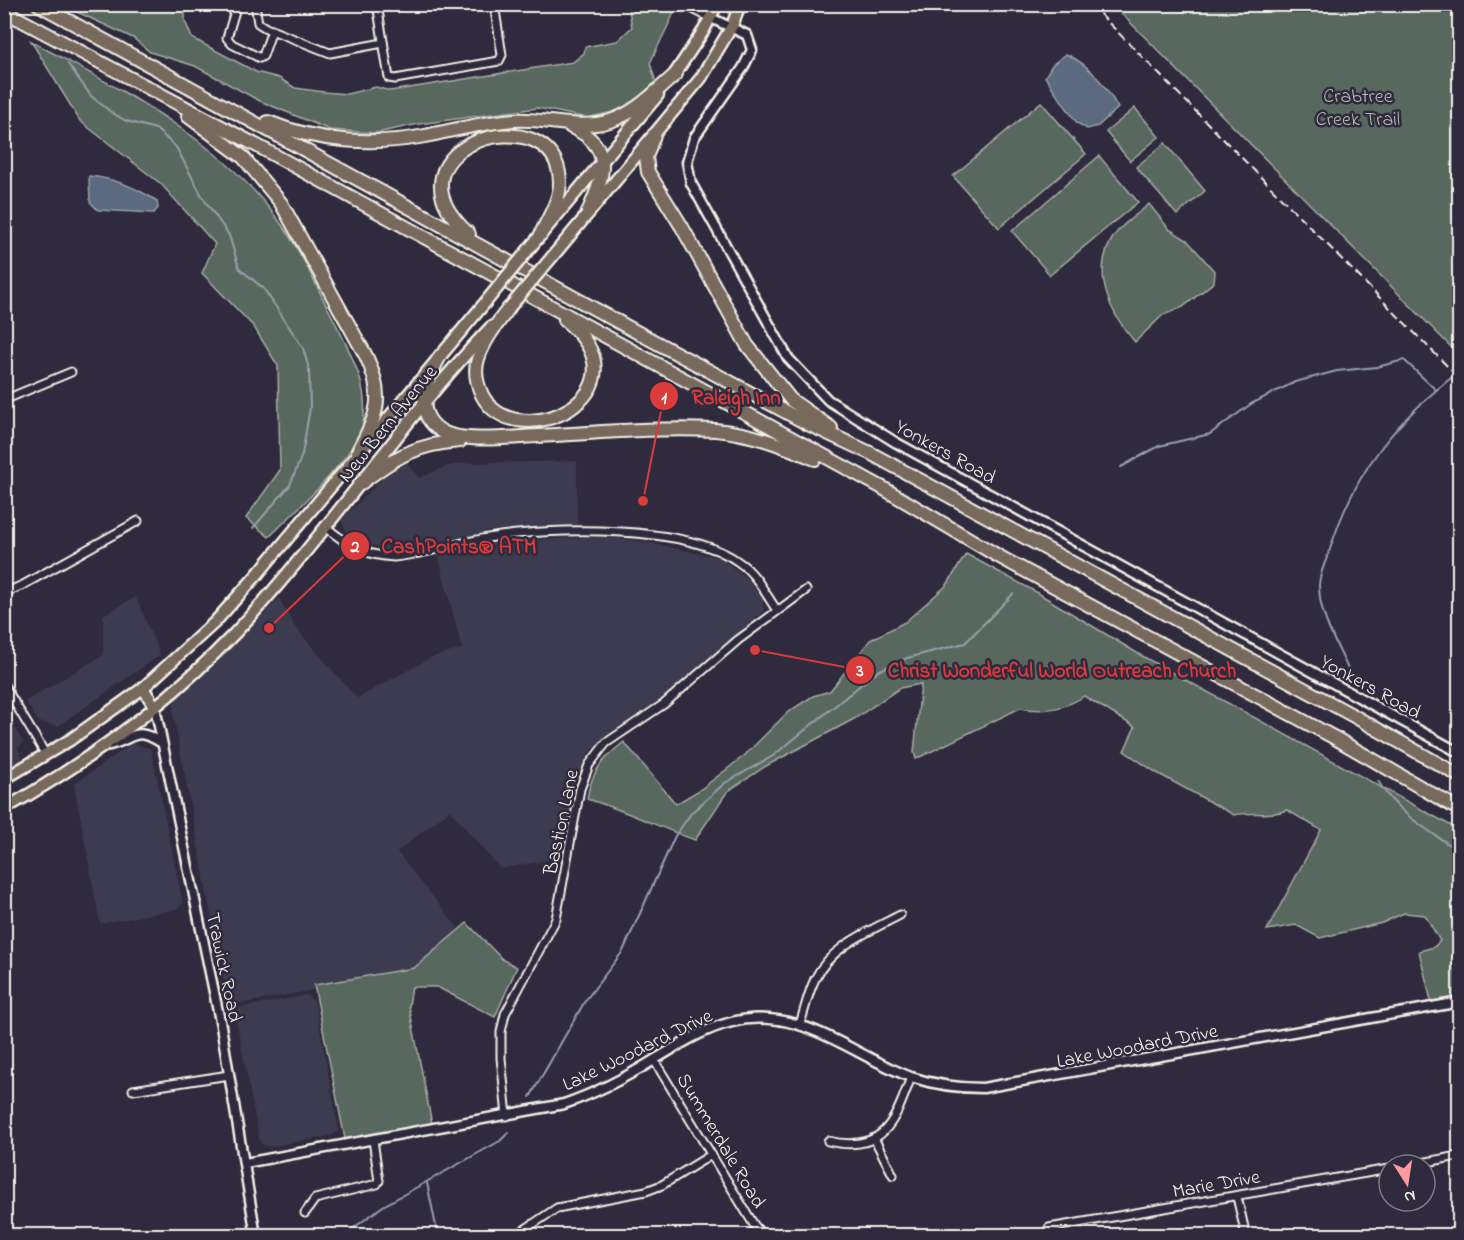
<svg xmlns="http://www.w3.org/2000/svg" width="1464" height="1240" viewBox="0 0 1464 1240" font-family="'Indie Flower',sans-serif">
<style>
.built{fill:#3d3a50}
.green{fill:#58685f;stroke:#a6aca4;stroke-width:1.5}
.water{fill:#5b6a81;stroke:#98a0aa;stroke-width:1.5}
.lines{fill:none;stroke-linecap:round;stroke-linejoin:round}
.stream{stroke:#98a0aa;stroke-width:2}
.minor-casing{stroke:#f4f1e8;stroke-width:11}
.tertiary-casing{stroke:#f4f1e8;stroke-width:13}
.primary-casing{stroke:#f4f1e8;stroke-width:15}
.motorway-casing{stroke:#f4f1e8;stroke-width:16}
.minor{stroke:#2f2a3d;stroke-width:7}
.tertiary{stroke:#2f2a3d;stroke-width:8}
.primary{stroke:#77695c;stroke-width:10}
.motorway{stroke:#77695c;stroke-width:12}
.rail{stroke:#f4f1e8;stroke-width:2;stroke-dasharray:9 4.5;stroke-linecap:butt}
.primary-bridge-casing{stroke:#f4f1e8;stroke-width:15;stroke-linecap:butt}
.primary-bridge{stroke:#77695c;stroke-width:10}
.labels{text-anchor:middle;stroke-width:5;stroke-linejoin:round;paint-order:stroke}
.park-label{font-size:20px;fill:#b6bab1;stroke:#2f2a3d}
.street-label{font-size:20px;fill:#f4f1e8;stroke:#2f2a3d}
.leader{fill:none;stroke:#d93c3b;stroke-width:2}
.callout-dot{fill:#d93c3b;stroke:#2f2a3d;stroke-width:2}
.mark-label{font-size:18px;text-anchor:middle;font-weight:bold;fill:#fff}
.callout-label{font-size:21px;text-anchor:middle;font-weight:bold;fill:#d93c3b;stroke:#2f2a3d;stroke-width:5;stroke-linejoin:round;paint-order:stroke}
</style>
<rect width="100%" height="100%" fill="#2f2a3d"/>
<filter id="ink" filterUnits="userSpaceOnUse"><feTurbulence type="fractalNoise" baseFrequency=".0167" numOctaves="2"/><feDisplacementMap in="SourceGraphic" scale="12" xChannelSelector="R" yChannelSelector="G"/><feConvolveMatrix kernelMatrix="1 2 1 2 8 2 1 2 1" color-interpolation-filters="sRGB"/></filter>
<g filter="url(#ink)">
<g class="built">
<polygon points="577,461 577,527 495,530 392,551 356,541 348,536 341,520 386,475 406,462 419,478 448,466 468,463"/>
<polygon points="611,537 656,544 720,558 746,577 763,600 764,611 671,692 606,736 588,754 575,781 564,857 500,869 450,810 397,852 458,928 424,969 228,1006 173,713 175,697 219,659 279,598 295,627 357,698 432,657 462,649 438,555 515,540"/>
<polygon points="136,597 160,655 58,726 38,722 25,701 103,655 103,615"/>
<polygon points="5,713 8,713 23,743 18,748 24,761 5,770"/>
<polygon points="133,743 151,749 183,903 177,909 100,924 74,784"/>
<polygon points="307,995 315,1002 339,1131 332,1135 269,1147 260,1143 234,1009"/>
</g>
<g class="green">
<polygon points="67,5 185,5 185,21 192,38 256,72 279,78 295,88 324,92 347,94 376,87 390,91 573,62 584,53 585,47 617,41 632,27 628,5 653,5 674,13 650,63 656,82 625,109 587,118 538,108 419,124 376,133 330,130 260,101 195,66 150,52 133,38 75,11"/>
<polygon points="1112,5 1459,5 1459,355 1117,9"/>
<path d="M31,41C118,89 215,135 276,217C300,248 316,286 334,320C350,352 372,390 362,427C355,456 293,514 269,537L246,518L280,470L278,366L254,327L202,273L215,244L161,184L80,121Z"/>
<polygon points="1041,102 1086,154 999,228 953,176"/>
<polygon points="1135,108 1159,137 1130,161 1106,132"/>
<polygon points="1165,143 1205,191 1177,215 1136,167"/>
<polygon points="1099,156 1138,202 1050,275 1012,231"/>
<path d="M1149,204L1169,229L1187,240L1215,272L1214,282L1183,307L1163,315L1135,342C1111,315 1091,275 1112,239C1120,225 1137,215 1149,204Z"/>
<path d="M966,554L1036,592L1142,656L1459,830V997L1431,1001L1419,951L1434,947L1440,941L1425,915L1404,913L1382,923L1320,938L1296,925L1267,930L1321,830L1287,810C1270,817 1252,811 1234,815L1157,773L1124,751L1135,727L1084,696C1065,709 1042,712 1020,708L916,759L914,752L921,684L900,688L854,719L766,766L727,792L695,840C658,827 625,810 587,799C591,772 603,758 624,742L676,804L701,789L744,756L788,712L813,696L830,691L870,640L905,622L947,585Z"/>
<polygon points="467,923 503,960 517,967 495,1017 437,987 412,987 409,1006 432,1124 345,1139 314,985 414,968"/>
</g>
<g class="water">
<path d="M1066,54C1089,64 1106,86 1118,108L1098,126L1087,129L1077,123L1045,77L1052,65Z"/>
<path d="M89,176C113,178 137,188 157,201L158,208L154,213L98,210L90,202Z"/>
</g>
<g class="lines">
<g class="stream">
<polyline points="68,64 91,96 111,112 126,121 156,129 176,147 203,198 229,235 239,268 264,289 303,348 309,369 310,407 302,455 290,485 253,528"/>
<polyline points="1121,467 1159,446 1210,434 1251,404 1295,382 1337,371 1377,367 1404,360 1436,390"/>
<path d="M1351,676C1339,647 1319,618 1319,585C1319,573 1328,557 1331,546C1356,469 1396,420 1460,371"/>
<path d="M1378,781C1396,813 1430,831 1460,852"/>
<polyline points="530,1097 585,1001 623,951 675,836 692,812 725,783 773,756 878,671 907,658 965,643 1013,594"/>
<polyline points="427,1183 438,1236"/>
<polyline points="343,1236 383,1206 500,1141 508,1133"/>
</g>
<defs>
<g id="minor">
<polyline points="237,4 227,38 232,44 260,58 263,56 272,30"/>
<polyline points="255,4 258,23 266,28 330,53 383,43"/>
<polyline points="377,4 389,78 395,79 499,61 502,55 494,4"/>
<polyline points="683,4 711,18"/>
<polyline points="4,400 71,372"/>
<path d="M326,527C347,545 366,556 394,557C426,554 456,543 488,538C549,527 689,524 740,563C756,574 765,593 776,609"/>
<polyline points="4,593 23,585 138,521"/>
<polyline points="4,685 46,755"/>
<path d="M800,1024C805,1009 808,993 815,979C831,946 870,931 900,915"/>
<polyline points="654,1060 754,1225 763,1236"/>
<polyline points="133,1090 229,1075"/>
<polyline points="507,1116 501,1058 501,1032 505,1014 556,919 580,789 589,765 606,743 664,704 738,640 806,590"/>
<polyline points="875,1140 893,1175"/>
<path d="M828,1141C884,1154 895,1121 911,1077"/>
<polyline points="1411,1165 1458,1156"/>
<polyline points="1237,1197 1246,1236"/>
<polyline points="305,1213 315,1199 377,1184 379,1181 373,1140"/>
<polyline points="1049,1228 1389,1169"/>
<polyline points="515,1236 557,1208 646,1191 662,1185 711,1155"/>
</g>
<g id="tertiary">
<polyline points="711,18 747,35 752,50 743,68 694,138 687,162 691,183 788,358 828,400 895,442 1460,753"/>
<polyline points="155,707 221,1026 256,1236"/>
<path d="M110,745C136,738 134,726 162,743"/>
<path d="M245,1163L564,1104C596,1093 625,1078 654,1060C679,1045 703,1029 732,1022C799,1005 852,1055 911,1077C935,1085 959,1088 983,1088L1460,1002"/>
</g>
<g id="primary">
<polyline points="672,78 704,30 717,4"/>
<polyline points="533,244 658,95"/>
<polyline points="552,257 701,78 732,26 740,4"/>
<polyline points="143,688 155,707"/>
<polyline points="4,779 70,740 143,688 215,622 256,576 489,298"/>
<path d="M4,809C98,756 185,691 256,610C338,519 406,416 491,327"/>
</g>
<g id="motorway">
<polyline points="38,4 633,330 808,424 870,453 1352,715 1460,776"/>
<polyline points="4,11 265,150 881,487 998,556 1335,738 1460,810"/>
<path d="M188,116L243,157L281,203L366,356C385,396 378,414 358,451"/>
<path d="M268,122C317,142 373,146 425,136C455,130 484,122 515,120C546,118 579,131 610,121C636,113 656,91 676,74"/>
<path d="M571,127C615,146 604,177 588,212"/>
<polyline points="654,135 646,157 648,172 682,227 747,345 791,400 831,428"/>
<path d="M469,234C372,147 558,91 560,182C560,201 548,218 541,234"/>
<path d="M509,308C497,324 484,340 478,359C474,371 477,384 482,395C515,459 655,393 565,320"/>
<path d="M440,356C427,380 411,414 443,432C464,443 513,437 538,436C596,433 656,427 715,430C751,433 782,445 815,459"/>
<path d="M360,484C395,457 416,444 460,441"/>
</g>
</defs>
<use href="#minor" class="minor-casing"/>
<use href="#tertiary" class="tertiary-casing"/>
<use href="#primary" class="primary-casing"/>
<use href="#motorway" class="motorway-casing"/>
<use href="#minor" class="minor"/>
<use href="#tertiary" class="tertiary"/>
<use href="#primary" class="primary"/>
<use href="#motorway" class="motorway"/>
<polyline class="rail" points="1090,4 1460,379"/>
<defs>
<g id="primary-bridge">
<polyline points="489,298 533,244"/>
<polyline points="509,308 552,257"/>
</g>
</defs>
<use href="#primary-bridge" class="primary-bridge-casing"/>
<use href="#primary-bridge" class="primary-bridge"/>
</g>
</g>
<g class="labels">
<g class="park-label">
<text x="1358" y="102">Crabtree<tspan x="1358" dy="23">Creek Trail</tspan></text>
</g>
<g class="street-label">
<text transform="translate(387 423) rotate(-51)" y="7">New Bern Avenue</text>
<text transform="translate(946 451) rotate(29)" y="7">Yonkers Road</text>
<text transform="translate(1371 686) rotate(29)" y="7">Yonkers Road</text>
<text transform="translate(560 822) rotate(-78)" y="7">Bastion Lane</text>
<text transform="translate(225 967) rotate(78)" y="7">Trawick Road</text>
<text transform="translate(1137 1045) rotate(-11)" y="7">Lake Woodard Drive</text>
<text transform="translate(637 1049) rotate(-26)" y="7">Lake Woodard Drive</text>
<text transform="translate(722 1140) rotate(59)" y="7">Summerdale Road</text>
<text transform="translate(1216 1183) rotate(-10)" y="7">Marie Drive</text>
</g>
</g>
<path class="leader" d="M643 501L664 396M269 628L355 546M755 650L860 670"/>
<g class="callout-dot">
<circle cx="643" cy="501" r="6"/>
<circle cx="269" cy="628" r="6"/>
<circle cx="755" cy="650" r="6"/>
<circle cx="664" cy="396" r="15"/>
<circle cx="355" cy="546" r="15"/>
<circle cx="860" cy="670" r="15"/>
</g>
<g class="mark-label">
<text x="664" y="403">1</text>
<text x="355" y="552">2</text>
<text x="860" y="676">3</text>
</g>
<g class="callout-label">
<text x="736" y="404">Raleigh Inn</text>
<text x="459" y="553">CashPoints® ATM</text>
<text x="1062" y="677">Christ Wonderful World Outreach Church</text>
</g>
<rect width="1464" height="1240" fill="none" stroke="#2f2a3d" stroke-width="24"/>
<rect x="12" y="12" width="1440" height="1216" fill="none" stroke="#f4f1e8" stroke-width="2" filter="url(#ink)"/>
<g transform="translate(1407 1183) rotate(168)"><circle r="28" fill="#2f2a3d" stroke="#7e7a81" stroke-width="1.5"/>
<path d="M0-4.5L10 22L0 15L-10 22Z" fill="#ff9aa2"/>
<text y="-9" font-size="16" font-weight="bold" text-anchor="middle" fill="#f4f1e8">N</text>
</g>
</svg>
